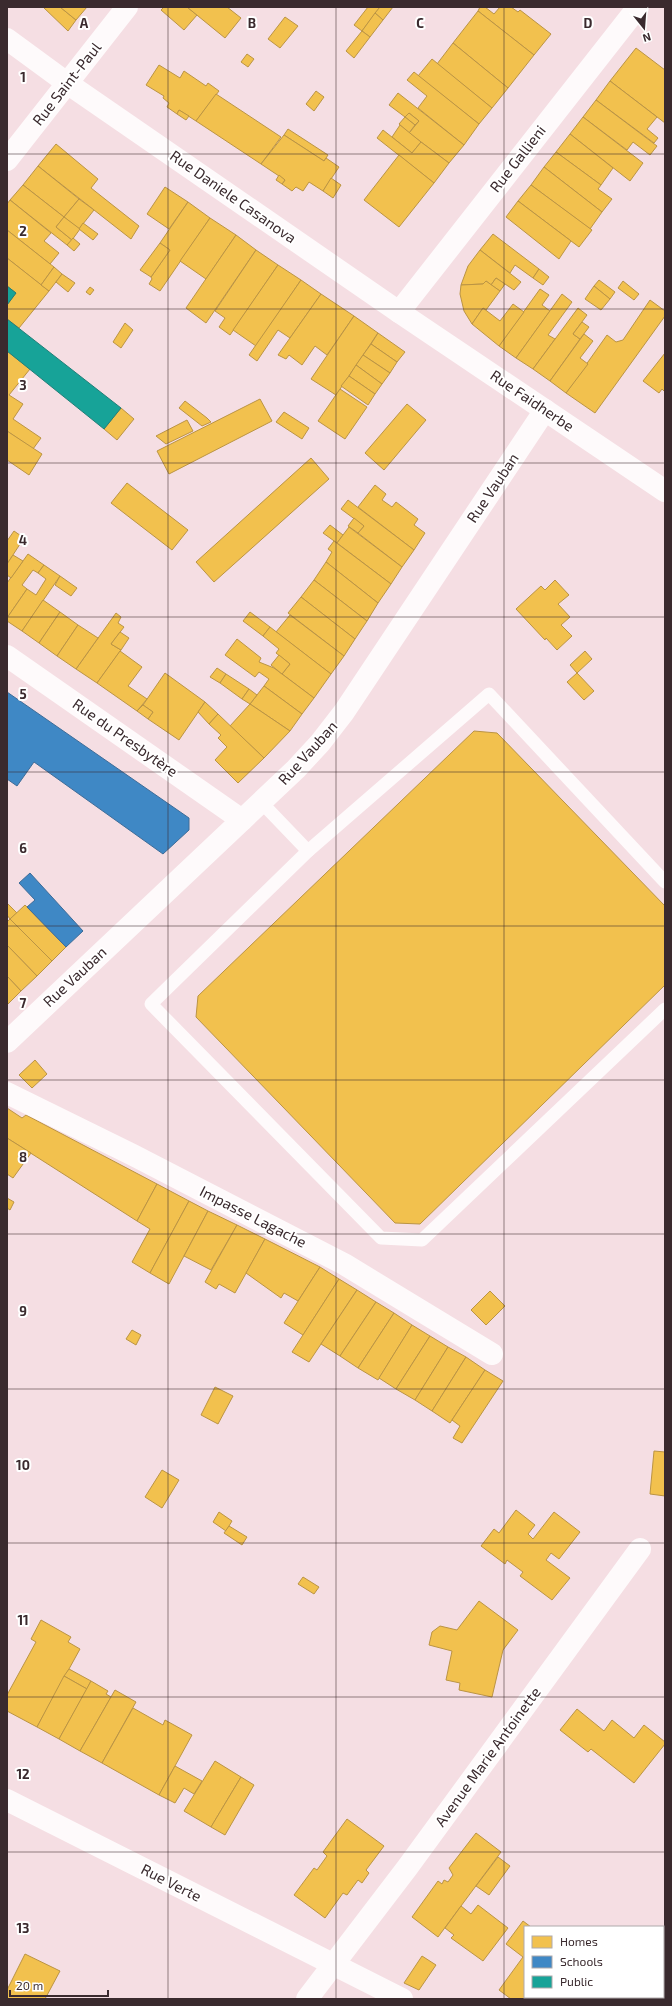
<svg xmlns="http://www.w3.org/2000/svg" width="672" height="2006" viewBox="0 0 672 2006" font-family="'Exo 2',sans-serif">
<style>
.homes{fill:#f2c14e;stroke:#bb9444}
.schools{fill:#3f88c5;stroke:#3e6c98}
.public{fill:#17a398;stroke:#227f78}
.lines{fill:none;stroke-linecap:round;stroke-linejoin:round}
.lane{stroke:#fefafb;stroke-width:13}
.street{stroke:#fefafb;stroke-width:22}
.secondary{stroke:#fefafb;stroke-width:22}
.grid{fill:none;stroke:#3a2a2e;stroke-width:1;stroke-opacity:0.55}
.labels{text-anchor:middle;stroke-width:4;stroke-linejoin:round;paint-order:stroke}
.street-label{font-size:15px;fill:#3a2a2e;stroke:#fff}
.grid-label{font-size:13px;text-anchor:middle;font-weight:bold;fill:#3a2a2e;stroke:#fff;stroke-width:4;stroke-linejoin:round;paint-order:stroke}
</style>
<rect width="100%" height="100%" fill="#f5dee3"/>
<g class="homes">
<polygon points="43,7 60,7 76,20 68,31"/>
<polygon points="60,7 87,7 76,20"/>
<polygon points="164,7 187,7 197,15 184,30 161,10"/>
<polygon points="187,7 227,7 241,18 225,38"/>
<polygon points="368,7 380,7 362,31 354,25"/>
<polygon points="380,7 393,7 383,20 375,13"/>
<polygon points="480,7 485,7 494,14 500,7 511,7 518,12 520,10 551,34 534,55 478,11"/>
<polygon points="478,11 534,55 508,88 453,43"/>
<polygon points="375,13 383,20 370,37 362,31"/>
<polygon points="285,17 298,26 280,48 268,39"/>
<polygon points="362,31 370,37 354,58 346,51"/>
<polygon points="453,43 508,88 492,108 437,64"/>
<polygon points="636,48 665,70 665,123 610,81"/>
<polygon points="247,54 254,59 248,67 241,62"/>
<polygon points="432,59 492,108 479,124 418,76"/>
<polygon points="159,65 180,78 184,71 206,86 208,83 219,91 196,121 179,110 177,114 167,107 169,103 163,98 164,96 146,85"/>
<polygon points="414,72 479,124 464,145 418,108 427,96 407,80"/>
<polygon points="610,81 657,117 647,129 658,138 654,143 596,100"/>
<polygon points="316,91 324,97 314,111 306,104"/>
<polygon points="398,93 464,145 449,163 409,133 419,121 409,113 405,117 389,105"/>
<polygon points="216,94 281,137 261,164 196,121"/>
<polygon points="596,100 657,146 650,155 633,142 627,150 583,117"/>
<polygon points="179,110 189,116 186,120 177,114"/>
<polygon points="409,113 419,121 415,125 405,117"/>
<polygon points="405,117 415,125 409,133 399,124"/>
<polygon points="583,117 643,163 630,181 570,134"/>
<polygon points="400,125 421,142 412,153 392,137"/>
<polygon points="288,129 328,155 324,161 284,135"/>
<polygon points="383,130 412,153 421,142 449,163 434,183 377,138"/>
<polygon points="570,134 613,168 601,185 556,152"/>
<polygon points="284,135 324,161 326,158 339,167 323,191 309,182 303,191 296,187 292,191 282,184 285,180 261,164"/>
<polygon points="56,144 98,179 91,188 139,226 131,239 38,166"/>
<polygon points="556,152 601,185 598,189 612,199 602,212 544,167"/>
<polygon points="399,155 434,183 399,227 364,200"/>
<polygon points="38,166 79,199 64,217 23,185"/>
<polygon points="544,167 602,212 590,229 531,185"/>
<polygon points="279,175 285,180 282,184 276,180"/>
<polygon points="331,178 341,185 333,198 323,191"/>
<polygon points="23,185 64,217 56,227 72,240 67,245 10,200"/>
<polygon points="531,185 592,230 579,247 518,201"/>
<polygon points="165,187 188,202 169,229 147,214"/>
<polygon points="79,199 94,210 79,229 64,217"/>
<polygon points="10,200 51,233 44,241 59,253 50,264 7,230 7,204"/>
<polygon points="518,201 571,241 559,259 506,217"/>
<polygon points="188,202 210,218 160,291 149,284 152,279 151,277 170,250 160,243"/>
<polygon points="64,217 80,229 72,240 56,227"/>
<polygon points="210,218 236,235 206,279 180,261"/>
<polygon points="83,223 98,234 93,240 79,229"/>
<polygon points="7,230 54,267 41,285 7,258"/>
<polygon points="493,234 539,269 533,278 515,265 510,273 480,250"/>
<polygon points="236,235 256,250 206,323 186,308"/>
<polygon points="73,238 80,244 74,251 67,245"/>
<polygon points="160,243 170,250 151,277 140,270"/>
<polygon points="256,250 278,265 230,335 219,327 225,318 215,311"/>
<polygon points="480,250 521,282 514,290 496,278 491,285 486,281 483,284 461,285 468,266"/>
<polygon points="7,258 49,291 19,328 7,319 7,305 16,293 7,286"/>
<polygon points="278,265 301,280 256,346 233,330"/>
<polygon points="54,267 62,274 49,291 41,285"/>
<polygon points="539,269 549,277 543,285 533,278"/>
<polygon points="62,274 75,283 68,292 56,282"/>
<polygon points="496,278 505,284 500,291 491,285"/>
<polygon points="301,280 321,294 290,338 278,330 257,361 249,355"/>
<polygon points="599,280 615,292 610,299 594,286"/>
<polygon points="486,281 500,291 486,310 483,308 472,324 464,311 460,294 461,285 483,284"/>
<polygon points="623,281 639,294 634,300 618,288"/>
<polygon points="594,286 610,299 601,310 585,299"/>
<polygon points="90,287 94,290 90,295 86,292"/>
<polygon points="540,289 549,295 542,305 550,311 516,358 499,346"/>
<polygon points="321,294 354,316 327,355 315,346 302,365 289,355 286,359 278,355"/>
<polygon points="562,294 572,302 548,335 555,339 533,369 516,358"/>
<polygon points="650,300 665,311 665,316 595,413 566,393 607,335 616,342 623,340"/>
<polygon points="513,304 524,312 499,346 472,324 483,308 500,321"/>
<polygon points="578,308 587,315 573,334 580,339 550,381 533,369"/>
<polygon points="354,316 378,333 336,395 311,379"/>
<polygon points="582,322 589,327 580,339 573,334"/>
<polygon points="125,323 133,330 121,348 113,342"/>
<polygon points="378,333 405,352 397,362 371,344"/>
<polygon points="584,334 593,341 580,358 588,364 566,393 550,381"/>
<polygon points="371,344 397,362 390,373 363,355"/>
<polygon points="7,351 30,369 9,395 23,404 13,419 41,438 33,449 7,431"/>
<polygon points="665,353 665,392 662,389 659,393 643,381"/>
<polygon points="363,355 390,373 382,384 356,365"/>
<polygon points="356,365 382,384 375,394 349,376"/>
<polygon points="349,376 375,394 368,405 341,386"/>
<polygon points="340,389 367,407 345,439 318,421"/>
<polygon points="260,399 272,421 169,474 157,451"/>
<polygon points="185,401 207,418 211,422 202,426 179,408"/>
<polygon points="407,404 426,420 384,470 365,453"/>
<polygon points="121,408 134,419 117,440 104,429"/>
<polygon points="284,412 309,428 302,439 276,422"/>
<polygon points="187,420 193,431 166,444 156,436"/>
<polygon points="7,431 42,454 29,475 7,460"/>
<polygon points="311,458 329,479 214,582 196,562"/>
<polygon points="127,483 188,530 172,550 111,503"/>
<polygon points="375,485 386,494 382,500 392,507 396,502 418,519 414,525 425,533 414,550 358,507"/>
<polygon points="348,500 414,550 402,567 358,533 364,526 341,509"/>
<polygon points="354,518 364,526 358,533 348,526"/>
<polygon points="330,525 343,535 337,543 323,533"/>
<polygon points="349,527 402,567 391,584 337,543"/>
<polygon points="14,531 24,538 7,564 7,541"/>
<polygon points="334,541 391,584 378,603 326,562 332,552 328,549"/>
<polygon points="28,554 44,565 38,573 33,570 22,585 27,589 7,618 7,583"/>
<polygon points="13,555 23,561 11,578 7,575 7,564"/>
<polygon points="326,562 378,603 367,621 314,580"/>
<polygon points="44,565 60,576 22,631 7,621 7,618 27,589 36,595 46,579 38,573"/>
<polygon points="60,576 77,588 71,596 55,585"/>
<polygon points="314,580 367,621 355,639 301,597"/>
<polygon points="555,580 569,595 558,604 570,617 561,625 572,636 557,650 546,638 545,640 516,609 541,586 545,590"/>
<polygon points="301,597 355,639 344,656 288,613"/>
<polygon points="43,600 60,612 39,643 22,631"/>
<polygon points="60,612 78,625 57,656 39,643"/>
<polygon points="250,612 270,627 263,636 243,621"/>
<polygon points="116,613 121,617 118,623 124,627 111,644 121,650 97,683 76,669"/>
<polygon points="290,615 344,656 331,674 276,632"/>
<polygon points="78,625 98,638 76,669 57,656"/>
<polygon points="270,627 331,674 314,698 282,674 290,664 276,653 279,649 263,636"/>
<polygon points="120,632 129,638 121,650 111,644"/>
<polygon points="237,639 261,658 259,662 274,668 314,698 302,714 264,686 269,679 259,672 255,677 225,655"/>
<polygon points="120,651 142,667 128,686 147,699 137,711 97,683"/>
<polygon points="585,651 592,659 577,673 570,665"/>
<polygon points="279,655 290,664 282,674 271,665"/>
<polygon points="217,668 226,674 220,683 210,677"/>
<polygon points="165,673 205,702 179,740 148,719 153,712 143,705"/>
<polygon points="577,673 594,691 584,700 567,682"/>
<polygon points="226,674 249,689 242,699 220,683"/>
<polygon points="264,686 302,714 290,731 250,704"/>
<polygon points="249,689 257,695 250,704 242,699"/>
<polygon points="205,702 218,714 209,724 198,712"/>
<polygon points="250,704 290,731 264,758 230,726"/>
<polygon points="143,705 153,712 148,719 137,711"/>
<polygon points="218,714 264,758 238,783 215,760 227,747 218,738 221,735 209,724"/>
<polygon points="474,731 497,733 665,906 665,985 420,1224 395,1223 196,1017 198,996"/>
<polygon points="7,903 17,913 10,919 7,915"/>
<polygon points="25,905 66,947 52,961 10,919"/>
<polygon points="10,919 52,961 37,976 7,945 7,922"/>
<polygon points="7,945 37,976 21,991 7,976"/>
<polygon points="7,976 21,991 7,1005"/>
<polygon points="35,1060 47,1074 32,1088 19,1075"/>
<polygon points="7,1108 22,1118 26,1115 157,1184 137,1221 7,1138"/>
<polygon points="7,1138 31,1153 13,1178 7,1174"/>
<polygon points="157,1184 189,1201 150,1273 132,1262 150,1229 137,1221"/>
<polygon points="7,1198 14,1202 10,1210 7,1208"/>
<polygon points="189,1201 208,1211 169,1284 150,1273"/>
<polygon points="208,1211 237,1225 211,1270 184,1256"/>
<polygon points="237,1225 265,1239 235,1293 219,1284 216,1289 205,1282"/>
<polygon points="265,1239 320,1267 298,1301 284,1293 281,1298 246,1273"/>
<polygon points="320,1267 339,1279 303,1335 284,1323"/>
<polygon points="339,1279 357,1290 309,1362 292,1352"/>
<polygon points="357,1290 376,1302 340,1356 321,1344"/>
<polygon points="490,1291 505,1306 486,1325 471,1310"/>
<polygon points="376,1302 394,1313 358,1368 340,1356"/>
<polygon points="394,1313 412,1325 378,1380 358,1368"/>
<polygon points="412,1325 430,1336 396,1389 379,1378"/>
<polygon points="132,1330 141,1335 136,1345 126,1339"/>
<polygon points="430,1336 448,1347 415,1400 396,1389"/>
<polygon points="448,1347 466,1357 432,1411 415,1400"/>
<polygon points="466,1357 485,1370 450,1423 432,1411"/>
<polygon points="485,1370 503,1381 462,1443 453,1438 460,1426 452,1420"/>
<polygon points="215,1387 233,1396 218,1424 201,1415"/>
<polygon points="654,1451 665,1452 665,1496 650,1494"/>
<polygon points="162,1470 179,1480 162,1508 145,1497"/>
<polygon points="516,1510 535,1525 528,1534 533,1539 554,1512 580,1532 559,1559 551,1553 546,1560 570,1578 552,1600 520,1576 523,1572 507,1560 505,1564 481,1546 494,1529 499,1533"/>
<polygon points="219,1512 232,1521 226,1531 213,1522"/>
<polygon points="229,1526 247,1537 242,1545 224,1533"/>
<polygon points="303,1577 319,1587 314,1594 298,1584"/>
<polygon points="479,1601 518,1630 503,1650 492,1697 459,1690 460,1683 446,1680 452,1651 429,1645 432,1632 440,1626 457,1630"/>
<polygon points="41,1620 71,1637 68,1642 80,1649 37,1727 7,1711 7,1695 36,1642 31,1639"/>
<polygon points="69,1669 91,1681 87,1689 64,1676"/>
<polygon points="64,1676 87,1689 59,1739 37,1727"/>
<polygon points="91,1681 108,1691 106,1694 111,1697 80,1751 59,1739"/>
<polygon points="115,1690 136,1702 102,1763 80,1751"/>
<polygon points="133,1708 163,1725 165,1720 192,1735 159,1795 102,1763"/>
<polygon points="577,1709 604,1731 612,1720 634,1738 644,1725 665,1742 665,1744 634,1783 591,1749 588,1752 560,1730"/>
<polygon points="215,1761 241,1777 211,1827 184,1811"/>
<polygon points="175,1766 202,1781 194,1794 184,1788 175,1803 159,1795"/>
<polygon points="241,1777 254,1785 225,1835 211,1827"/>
<polygon points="347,1819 384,1846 366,1870 369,1873 362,1883 358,1880 347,1895 343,1893 325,1918 294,1895 314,1868 317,1870 327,1856 323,1852"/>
<polygon points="476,1833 501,1852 438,1937 412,1917 438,1881 442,1884 444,1880 448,1882 453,1875 449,1868"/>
<polygon points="498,1857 510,1866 489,1895 476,1886"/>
<polygon points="478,1905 508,1928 483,1961 451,1938 454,1935 445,1928 461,1906 471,1914"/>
<polygon points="523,1921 531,1927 525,1927 525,1997 583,1997 581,1999 511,1999 499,1990 523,1957 506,1944"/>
<polygon points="25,1954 60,1971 45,1999 7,1999 7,1990"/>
<polygon points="422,1956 436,1965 419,1990 404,1983"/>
</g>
<g class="schools">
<polygon points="7,692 189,818 189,830 163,854 34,762 17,786 7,779"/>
<polygon points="30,873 83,931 66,947 27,907 35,900 19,883"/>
</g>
<g class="public">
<polygon points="7,286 16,293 7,305"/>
<polygon points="7,319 121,408 104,429 7,351"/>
</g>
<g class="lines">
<g class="lane">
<polyline points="261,802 308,851"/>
<polyline points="665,882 489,694 308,851 151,1004 381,1238 422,1240 665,1009"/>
</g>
<g class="street">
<polyline points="7,160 127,7"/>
<polyline points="7,656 242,820"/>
<polyline points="7,1093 133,1155 344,1264 492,1354"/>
<polyline points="7,1800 402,1999"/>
<polyline points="307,1999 407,1868 640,1549"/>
</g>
<g class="secondary">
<polyline points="7,39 67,83 399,312 665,491"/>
<polyline points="399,312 638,7"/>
<polyline points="7,1042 296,769 320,743 344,712 545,410"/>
</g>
</g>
<path class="grid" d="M168,7V1999M336,7V1999M504,7V1999M7,154H665M7,309H665M7,463H665M7,617H665M7,772H665M7,926H665M7,1080H665M7,1234H665M7,1389H665M7,1543H665M7,1697H665M7,1852H665"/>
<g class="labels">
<g class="street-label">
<text transform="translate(67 84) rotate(-52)" y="5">Rue Saint-Paul</text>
<text transform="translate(518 159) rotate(-52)" y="5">Rue Gallieni</text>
<text transform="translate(233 197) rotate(35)" y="5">Rue Daniele Casanova</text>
<text transform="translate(532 401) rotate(34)" y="5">Rue Faidherbe</text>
<text transform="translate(493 488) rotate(-56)" y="5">Rue Vauban</text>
<text transform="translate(125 738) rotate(35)" y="5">Rue du Presbytère</text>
<text transform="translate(308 753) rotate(-48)" y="5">Rue Vauban</text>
<text transform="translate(75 977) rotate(-43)" y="5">Rue Vauban</text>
<text transform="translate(253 1217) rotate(27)" y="5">Impasse Lagache</text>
<text transform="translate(488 1757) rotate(-54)" y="5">Avenue Marie Antoinette</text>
<text transform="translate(171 1883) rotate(27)" y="5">Rue Verte</text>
</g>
</g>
<g class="grid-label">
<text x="84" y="28">A</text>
<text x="252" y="28">B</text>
<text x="420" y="28">C</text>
<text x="588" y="28">D</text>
<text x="23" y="82">1</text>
<text x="23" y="236">2</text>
<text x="23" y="390">3</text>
<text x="23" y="545">4</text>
<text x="23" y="699">5</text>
<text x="23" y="853">6</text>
<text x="23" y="1008">7</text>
<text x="23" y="1162">8</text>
<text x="23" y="1316">9</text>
<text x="23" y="1470">10</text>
<text x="23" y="1625">11</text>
<text x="23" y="1779">12</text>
<text x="23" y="1933">13</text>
</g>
<rect width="672" height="2006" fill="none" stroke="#3a2a2e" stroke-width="16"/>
<rect x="524" y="1926" width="140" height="72" fill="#ffffff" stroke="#b0aaab"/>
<rect x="532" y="1936" width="20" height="12" fill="#f2c14e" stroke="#b0aaab"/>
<text x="560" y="1946" font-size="12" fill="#3a2a2e">Homes</text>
<rect x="532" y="1956" width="20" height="12" fill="#3f88c5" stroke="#b0aaab"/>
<text x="560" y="1966" font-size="12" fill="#3a2a2e">Schools</text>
<rect x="532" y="1976" width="20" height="12" fill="#17a398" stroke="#b0aaab"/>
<text x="560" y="1986" font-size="12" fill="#3a2a2e">Public</text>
<g transform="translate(644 28) rotate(163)" stroke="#ffffff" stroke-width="3" paint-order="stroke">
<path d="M0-3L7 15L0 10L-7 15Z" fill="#3a2a2e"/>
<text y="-6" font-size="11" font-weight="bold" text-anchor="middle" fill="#3a2a2e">N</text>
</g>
<path d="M10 1990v6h98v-6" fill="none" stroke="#3a2a2e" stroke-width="2"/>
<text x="16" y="1990" font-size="12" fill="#3a2a2e" stroke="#ffffff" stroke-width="3" paint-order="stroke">20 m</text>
</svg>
